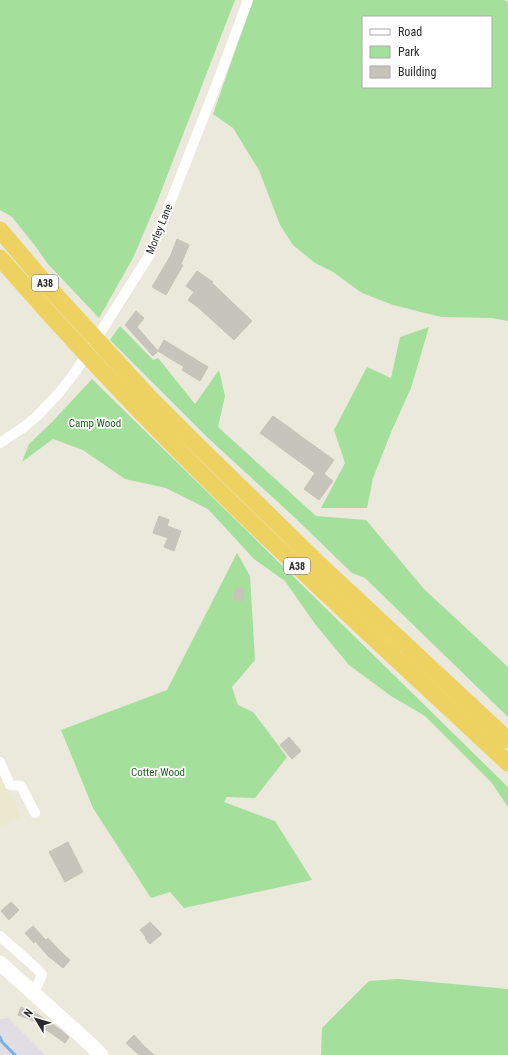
<svg xmlns="http://www.w3.org/2000/svg" width="508" height="1055" viewBox="0 0 508 1055" font-family="'Roboto Condensed',sans-serif">
<style>
.industrial{fill:#e0dde4}
.education{fill:#ece8cd}
.green{fill:#a5df9c;fill-rule:evenodd}
.lines{fill:none;stroke-linecap:round;stroke-linejoin:round}
.stream{stroke:#75b1e7;stroke-width:3}
.building{fill:#c7c4bc;stroke:#c6c4b6}
.minor{stroke:#fff;stroke-width:10}
.secondary{stroke:#fff;stroke-width:15}
.trunk{stroke:#eed261;stroke-width:17}
.labels{text-anchor:middle;stroke-width:3.5;stroke-linejoin:round;paint-order:stroke}
.shield{fill:#fff;stroke:#6a6a6a;stroke-width:1}
.shield-label{font-size:10px;font-weight:bold;fill:#2a2a2a}
.street-label{font-size:11px;fill:#2a2a2a;stroke:#fff}
.park-label{font-size:11px;fill:#1e621e;stroke:#fff}
</style>
<rect width="100%" height="100%" fill="#ebe8dc"/>
<polygon class="industrial" points="8,1018 45,1055 0,1055 0,1019"/>
<polygon class="education" points="3,775 21,817 0,826 0,776"/>
<g class="green">
<polygon points="0,0 235,0 157,202 133,258 99,318 48,264 36,247 12,217 0,210"/>
<path d="M253,0H504L508,2V321L492,318L441,317L393,305L362,293L333,272L315,263L293,245L280,225L259,170L233,128L213,114ZM363,17H491V87H363Z"/>
<polygon points="120,326 153,360 158,358 195,404 219,370 225,396 218,427 316,516 366,520 424,589 508,667 508,717 365,578 352,573 292,515 207,437 110,340"/>
<polygon points="429,327 411,388 392,430 373,478 367,508 321,508 345,463 334,430 367,367 391,378 400,337"/>
<polygon points="92,379 508,787 508,807 492,783 425,716 391,696 349,665 315,624 285,581 254,559 208,509 166,488 125,479 83,450 53,439 22,462 29,444 52,422"/>
<polygon points="237,553 250,576 255,660 232,687 238,705 253,712 287,757 255,798 227,797 224,802 275,821 312,880 184,908 170,892 151,898 93,808 61,730 167,690"/>
<polygon points="398,979 508,989 508,1055 321,1055 322,1028 369,981"/>
</g>
<g class="lines">
<polyline class="stream" points="0,1037 2,1042 15,1055"/>
</g>
<g class="building">
<polygon points="177,239 189,245 181,264 183,265 166,295 152,287 171,255"/>
<polygon points="197,271 213,282 212,283 252,321 234,340 200,309 188,300 194,292 186,286"/>
<polygon points="136,311 144,318 137,327 158,351 153,356 125,325"/>
<polygon points="164,340 208,367 200,381 182,370 184,367 158,351"/>
<polygon points="273,416 334,460 324,474 333,481 319,500 304,489 315,473 260,433"/>
<polygon points="159,516 169,520 167,526 181,531 174,551 164,547 168,538 153,533"/>
<polygon points="236,588 244,589 242,601 234,599"/>
<polygon points="289,737 301,751 292,759 280,745"/>
<polygon points="68,842 83,872 65,882 49,852"/>
<polygon points="11,902 19,910 9,920 1,911"/>
<polygon points="150,922 162,934 150,944 145,938 146,937 140,930"/>
<polygon points="33,926 46,940 48,938 62,953 70,960 63,968 48,956 35,941 34,943 25,933"/>
<polygon points="21,1007 37,1014 61,1030 69,1037 65,1043 34,1021 18,1015"/>
<polygon points="134,1035 144,1046 154,1055 139,1055 126,1043"/>
</g>
<g class="lines">
<g class="minor">
<polyline points="0,443 24,427 37,416 59,393 76,371 150,254 219,78 248,0"/>
<polyline points="0,762 10,785 21,786 35,813"/>
<polyline points="0,936 37,969 42,975 37,986 32,992"/>
</g>
<polyline class="secondary" points="0,963 90,1044 101,1055"/>
<g class="trunk">
<polyline points="0,230 51,290 148,396 196,444 321,566 508,740"/>
<path d="M0,258C60,327 122,394 186,458C291,563 400,662 508,763"/>
</g>
</g>
<g class="labels">
<g class="shield">
<rect x="32" y="275" width="26" height="16" rx="3"/>
<rect x="284" y="558" width="26" height="16" rx="3"/>
</g>
<g class="shield-label">
<text x="45" y="287">A38</text>
<text x="297" y="570">A38</text>
</g>
<g class="street-label">
<text transform="translate(159 229) rotate(-68)" y="4">Morley Lane</text>
</g>
<g class="park-label">
<text x="95" y="427">Camp Wood</text>
<text x="158" y="776">Cotter Wood</text>
</g>
</g>
<rect x="362" y="16" width="130" height="72" fill="#ffffff" stroke="#aaaaaa"/>
<rect x="370" y="29" width="20" height="6" fill="#ffffff" stroke="#aaaaaa"/>
<text x="398" y="36" font-size="12" fill="#2a2a2a">Road</text>
<rect x="370" y="46" width="20" height="12" fill="#a5df9c" stroke="#aaaaaa"/>
<text x="398" y="56" font-size="12" fill="#2a2a2a">Park</text>
<rect x="370" y="66" width="20" height="12" fill="#c7c4bc" stroke="#aaaaaa"/>
<text x="398" y="76" font-size="12" fill="#2a2a2a">Building</text>
<g transform="translate(36 1019) rotate(308)" stroke="#ffffff" stroke-width="3" paint-order="stroke">
<path d="M0-3L7 15L0 10L-7 15Z" fill="#2a2a2a"/>
<text y="-6" font-size="11" font-weight="bold" text-anchor="middle" fill="#2a2a2a">N</text>
</g>
</svg>
